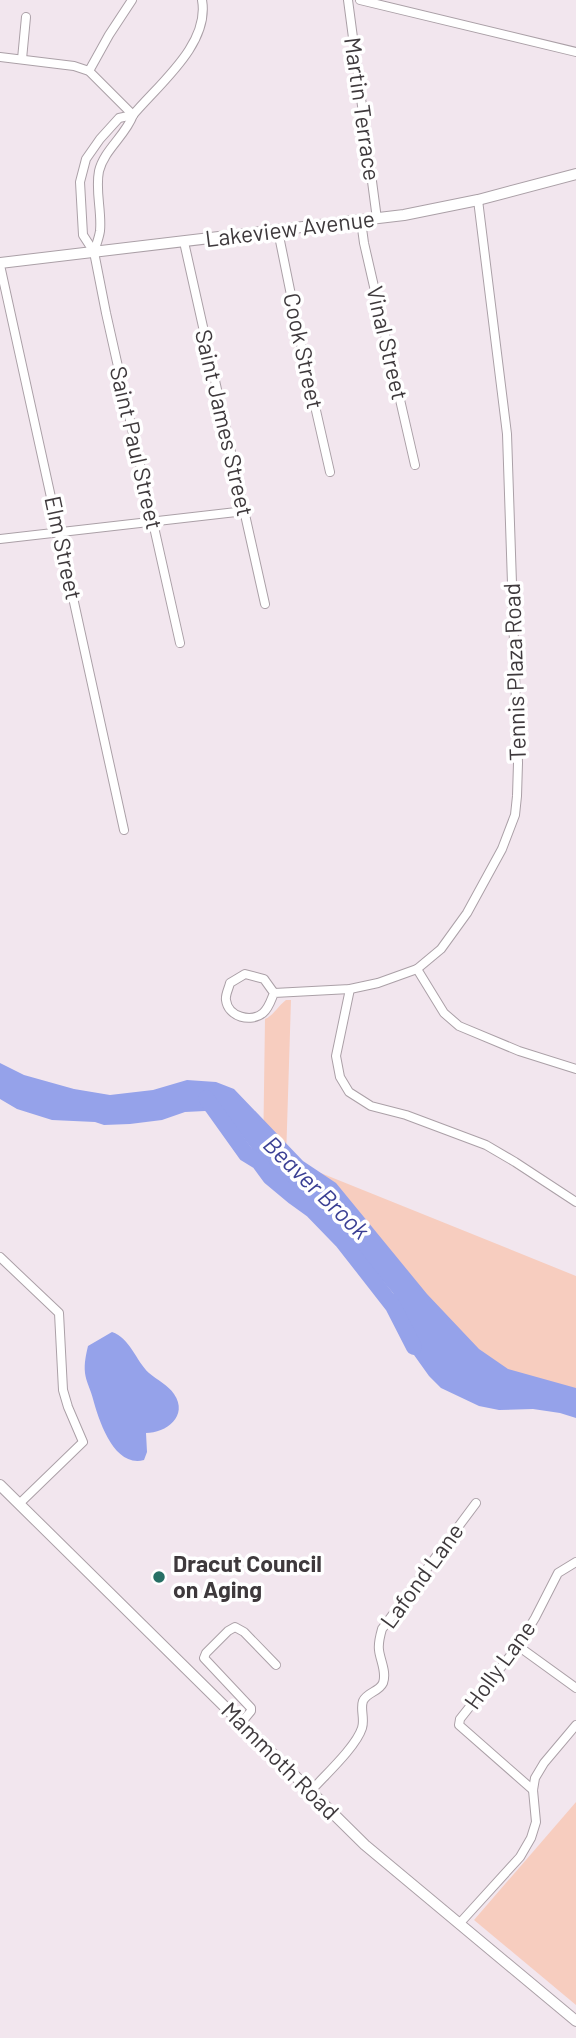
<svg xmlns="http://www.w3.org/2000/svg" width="576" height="2038" viewBox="0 0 576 2038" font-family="Barlow,sans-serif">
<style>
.green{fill:#f7cdbf}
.water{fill:#95a2ea}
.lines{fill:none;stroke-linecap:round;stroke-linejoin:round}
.river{stroke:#95a2ea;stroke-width:16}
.minor-casing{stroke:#aba0a7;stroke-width:10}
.secondary-casing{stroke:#aba0a7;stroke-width:12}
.minor{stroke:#fff;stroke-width:8}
.secondary{stroke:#fff;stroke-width:10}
.poi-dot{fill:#276f65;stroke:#fff;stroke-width:2.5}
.labels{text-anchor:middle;stroke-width:7;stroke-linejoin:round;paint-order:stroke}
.street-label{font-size:23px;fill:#3e393c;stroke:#fff}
.poi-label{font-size:23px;font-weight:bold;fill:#3e393c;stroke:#fff;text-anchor:start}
.water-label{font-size:24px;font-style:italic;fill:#3b4094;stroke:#fff}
</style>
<rect width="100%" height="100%" fill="#f2e6ee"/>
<g class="green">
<path d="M286,1000H291L286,1159L576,1276V1399L450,1365L380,1261L263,1158L265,1019C274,1015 278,1006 286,1000Z"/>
<polygon points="576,1802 576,2005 474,1920"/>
</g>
<g class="water">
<polygon points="0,1063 24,1075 74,1089 110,1095 153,1090 187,1080 216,1082 234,1089 303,1161 336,1183 427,1294 479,1349 508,1369 576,1388 576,1418 560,1413 533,1409 499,1410 479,1406 441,1388 429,1376 414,1355 406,1333 405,1322 393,1293 365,1260 309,1212 255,1153 237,1129 222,1116 205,1111 185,1112 162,1120 130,1124 104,1125 95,1122 52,1120 17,1109 0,1099"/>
<path d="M112,1332C130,1338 136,1361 149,1373C157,1380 168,1385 174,1394C189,1416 166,1433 146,1433L147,1452L144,1460C114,1468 99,1421 93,1399C91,1390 86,1382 85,1373C84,1363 86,1355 88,1346Z"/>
</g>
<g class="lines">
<polyline class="river" points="206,1098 246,1154 259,1162 270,1177 294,1197 312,1210 343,1242 393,1306 414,1347"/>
<defs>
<g id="minor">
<polyline points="348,0 377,219"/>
<polyline points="360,0 576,52"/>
<polyline points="0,57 74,66 89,71 133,115"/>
<polyline points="22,59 26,17"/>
<polyline points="89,71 109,35 132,0"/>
<polyline points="133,115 119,118 100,139 86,159 80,182 83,235 94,252 106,313 180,643"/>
<polyline points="361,221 364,243 415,465"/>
<polyline points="278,231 302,349 330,472"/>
<polyline points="184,242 265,604"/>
<path d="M94,252C96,245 99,238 100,231C102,211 95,191 99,171C104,150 126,135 133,115C159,84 210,44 202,0"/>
<polyline points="0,265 124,830"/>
<polyline points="0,539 245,511"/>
<polyline points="417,969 444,1013 459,1026 519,1051 576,1069"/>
<polyline points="350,989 336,1056 340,1077 349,1092 371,1106 406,1115 486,1145 515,1162 576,1202"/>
<path d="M274,993L264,979L245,974L230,983C229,988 225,995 226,1000C228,1017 251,1023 263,1013C269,1008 271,1000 274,993L350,989L378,983L417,969L441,949L467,913L502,849L515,815L517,796L518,763L507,434L478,200"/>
<polyline points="0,1257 59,1313 63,1390 68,1407 83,1442 19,1504"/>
<polyline points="518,1646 576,1688"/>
<polyline points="241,1723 251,1711 251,1708 204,1658 206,1653 228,1631 235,1627 244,1632 276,1665"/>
<polyline points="533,1790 459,1725 460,1719 518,1646 535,1618 558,1573 576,1562"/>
<path d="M310,1792C324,1776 356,1747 362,1728C365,1719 360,1709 363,1701C367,1692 379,1692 383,1683C387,1672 380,1660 379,1650C378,1643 380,1636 382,1629L476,1503"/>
<polyline points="459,1924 520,1857 531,1838 536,1822 533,1790 535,1778 544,1763 576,1725"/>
</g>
<g id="secondary">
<polyline points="0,263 404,215 478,200 576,174"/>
<polyline points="0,1485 365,1845 576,2021"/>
</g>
</defs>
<use href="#minor" class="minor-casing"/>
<use href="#secondary" class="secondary-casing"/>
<use href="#minor" class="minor"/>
<use href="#secondary" class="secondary"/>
</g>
<circle class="poi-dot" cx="159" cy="1577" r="7"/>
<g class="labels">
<g class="street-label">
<text transform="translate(362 109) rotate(82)" y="8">Martin Terrace</text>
<text transform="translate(290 229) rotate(-7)" y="8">Lakeview Avenue</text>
<text transform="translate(387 343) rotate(77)" y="8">Vinal Street</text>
<text transform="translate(303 351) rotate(78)" y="8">Cook Street</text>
<text transform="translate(224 423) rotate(77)" y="8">Saint James Street</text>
<text transform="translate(136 448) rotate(77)" y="8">Saint Paul Street</text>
<text transform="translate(63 548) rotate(78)" y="8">Elm Street</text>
<text transform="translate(515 672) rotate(-92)" y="8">Tennis Plaza Road</text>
<text transform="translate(422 1576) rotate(-54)" y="8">Lafond Lane</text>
<text transform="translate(500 1665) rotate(-54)" y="8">Holly Lane</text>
<text transform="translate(280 1761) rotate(45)" y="8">Mammoth Road</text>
</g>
<g class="poi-label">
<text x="173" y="1572">Dracut Council<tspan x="173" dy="26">on Aging</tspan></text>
</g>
<g class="water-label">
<text transform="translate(316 1188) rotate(44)" y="8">Beaver Brook</text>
</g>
</g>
</svg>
